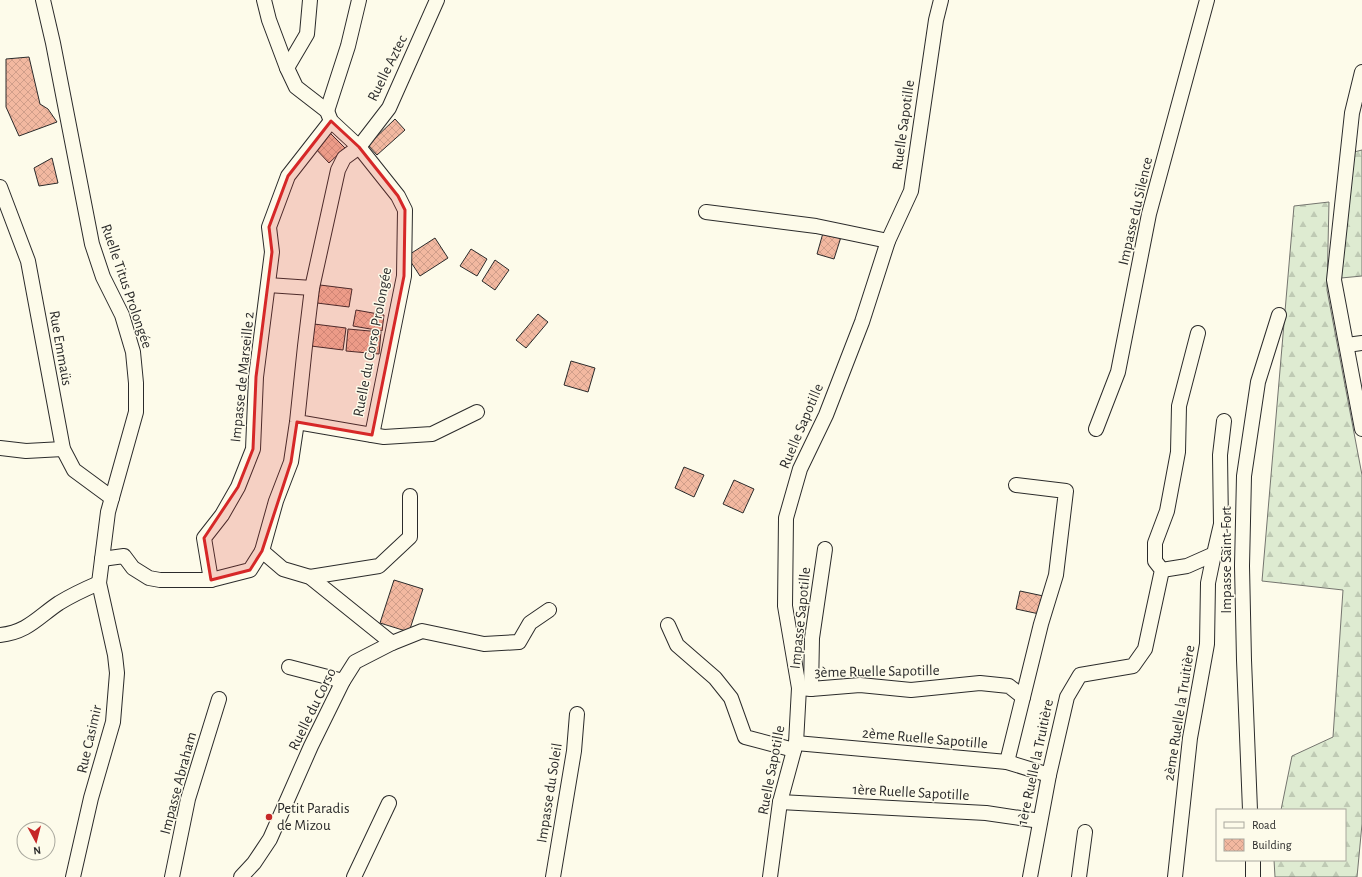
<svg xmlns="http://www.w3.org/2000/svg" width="1362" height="877" viewBox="0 0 1362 877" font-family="'Alegreya Sans',sans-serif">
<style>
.forest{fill:url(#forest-firs);stroke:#74746e}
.building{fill:url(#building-cross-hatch);stroke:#2b2b2b}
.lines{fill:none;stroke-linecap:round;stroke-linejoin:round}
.minor-casing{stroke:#2b2b2b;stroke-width:16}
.minor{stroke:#fdfbea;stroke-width:14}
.marked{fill:#d62828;fill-opacity:0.2;stroke:#d62828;stroke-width:3;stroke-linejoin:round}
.poi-dot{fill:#c62828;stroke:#fdfbea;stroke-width:1.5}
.labels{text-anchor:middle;stroke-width:3;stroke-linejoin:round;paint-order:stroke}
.street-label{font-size:15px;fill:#2b2b2b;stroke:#fdfbea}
.poi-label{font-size:15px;fill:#2b2b2b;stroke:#fdfbea;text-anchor:start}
</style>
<defs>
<pattern id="forest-firs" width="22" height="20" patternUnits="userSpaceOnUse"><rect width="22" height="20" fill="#deebd1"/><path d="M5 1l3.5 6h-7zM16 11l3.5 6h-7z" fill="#bfcab4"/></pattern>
<pattern id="building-cross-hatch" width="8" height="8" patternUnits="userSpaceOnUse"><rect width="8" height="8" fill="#f2b8a0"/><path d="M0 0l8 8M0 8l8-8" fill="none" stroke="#d09e8a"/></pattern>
</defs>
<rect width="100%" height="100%" fill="#fdfbea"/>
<g class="forest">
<polygon points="1362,150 1362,276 1341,278 1354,152"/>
<polygon points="1329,202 1327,290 1362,475 1362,824 1357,877 1275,877 1274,860 1345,860 1345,810 1281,810 1292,756 1333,737 1343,590 1262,581 1294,206"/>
</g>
<g class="building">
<polygon points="29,57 40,104 48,109 57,122 19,136 6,107 6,59"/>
<polygon points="395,119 405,130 377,155 368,145"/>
<polygon points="328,131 345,148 329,163 313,146"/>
<polygon points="52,158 58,183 39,186 34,168"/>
<polygon points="823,233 841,237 834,259 817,254"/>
<polygon points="435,238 448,258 420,276 407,256"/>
<polygon points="471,249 487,259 477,276 460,266"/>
<polygon points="495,260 509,270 495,290 482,281"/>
<polygon points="320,285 352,289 349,307 317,303"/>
<polygon points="356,310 384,315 382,331 353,326"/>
<polygon points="538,314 548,322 526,348 516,340"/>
<polygon points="314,324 346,328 343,350 311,346"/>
<polygon points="348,329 381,332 379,354 346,351"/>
<polygon points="571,361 595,368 588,392 564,385"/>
<polygon points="684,467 704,475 694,497 675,488"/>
<polygon points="734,480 754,489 743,513 723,504"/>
<polygon points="394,580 423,589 409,632 380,623"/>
<polygon points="1020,591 1048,597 1044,615 1016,609"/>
</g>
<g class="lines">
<defs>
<g id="minor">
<polyline points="43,0 53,43 92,244 103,277 122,315 133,352 136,383 136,412 108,512 99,583 115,655 117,673 113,722 91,798 73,877"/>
<polyline points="264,0 269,20 287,68 296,87 327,111 331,121 359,147 389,108 437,0"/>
<polyline points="287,68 307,34 310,0"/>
<polyline points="1362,72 1352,113 1334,280 1362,429"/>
<polyline points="327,111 348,46 359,0"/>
<polyline points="0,187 28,261 63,449 74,470 112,498"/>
<polyline points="706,212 816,226 888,241"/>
<polyline points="268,285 312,288"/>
<polyline points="1347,345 1362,343"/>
<polyline points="1096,429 1118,372 1149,214 1207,0"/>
<polyline points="372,435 384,437 432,434 477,412"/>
<polyline points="0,448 26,451 63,449"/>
<polyline points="262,551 276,501 291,462 297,422 305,346 312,288 338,170 344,158 359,147 398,196 405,210 404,276 372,435 297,422"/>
<polyline points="102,559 124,556 133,568 149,578 160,580 211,580 250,570 262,551 283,569 310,577 392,643"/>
<polyline points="1162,570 1187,566 1214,554 1221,524 1220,455 1224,421"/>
<polyline points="310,577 379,566 410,537 410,496"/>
<polyline points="211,580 204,538 222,515 238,487 253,449 256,377 272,252 269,227 288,176 331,121"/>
<polyline points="668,625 677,645 715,678 731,698 745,737 794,750"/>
<path d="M0,635C28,632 38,617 59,603C72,595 85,589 99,583"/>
<polyline points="289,667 343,681"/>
<polyline points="799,688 811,689 860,685 911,690 980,683 1009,686 1023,697"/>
<polyline points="811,689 812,638 825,549"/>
<polyline points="796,743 1007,762 1049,775"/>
<polyline points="1007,762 1041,624 1056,575 1066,491 1016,485"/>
<polyline points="780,802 986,813 1040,821"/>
<polyline points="1250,810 1244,660 1242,566 1244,476 1258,382 1279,315"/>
<polyline points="1253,860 1253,877"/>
<polyline points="172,877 188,799 219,699"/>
<polyline points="241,877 254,863 270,839 311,746 343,681 355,662 392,643 422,631 484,644 519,642 530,623 549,610"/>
<polyline points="354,877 389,803"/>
<polyline points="553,877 574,751 577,714"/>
<polyline points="770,877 780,802 796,743 799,688 785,606 786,518 800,469 826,415 862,322 888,241 911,191 936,20 941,0"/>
<polyline points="1030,877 1049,775 1067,697 1080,675 1133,666 1145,649 1162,570 1155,561 1155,543 1167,511 1178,452 1179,406 1198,333"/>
<polyline points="1079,877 1085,832"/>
<polyline points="1175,877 1190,738 1207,644 1208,583 1214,554"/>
</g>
</defs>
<use href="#minor" class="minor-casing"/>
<use href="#minor" class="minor"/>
</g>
<path class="marked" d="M331,121L359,147L398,196L405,210L404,276L372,435L297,422L291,462L262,551L250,570L211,580L204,538L238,487L253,449L256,377L272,252L269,227L288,176Z"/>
<circle class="poi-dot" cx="269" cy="817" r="4"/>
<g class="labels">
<g class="street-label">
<text transform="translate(387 68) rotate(-64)" y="5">Ruelle Aztec</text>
<text transform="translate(903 125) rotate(-82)" y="5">Ruelle Sapotille</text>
<text transform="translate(1135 211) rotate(-77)" y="5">Impasse du Silence</text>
<text transform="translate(127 286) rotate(71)" y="5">Ruelle Titus Prolongée</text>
<text transform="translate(372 342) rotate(-79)" y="5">Ruelle du Corso Prolongée</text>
<text transform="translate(61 348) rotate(80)" y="5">Rue Emmaüs</text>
<text transform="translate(242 377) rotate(-84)" y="5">Impasse de Marseille 2</text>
<text transform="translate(801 426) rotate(-67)" y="5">Ruelle Sapotille</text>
<text transform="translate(1226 560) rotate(-90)" y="5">Impasse Saint-Fort</text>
<text transform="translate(800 618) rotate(-84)" y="5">Impasse Sapotille</text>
<text transform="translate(877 671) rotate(-1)" y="5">3ème Ruelle Sapotille</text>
<text transform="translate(312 709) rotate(-64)" y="5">Ruelle du Corso</text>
<text transform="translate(1179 713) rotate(-81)" y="5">2ème Ruelle la Truitière</text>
<text transform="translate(925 738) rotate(5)" y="5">2ème Ruelle Sapotille</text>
<text transform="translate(89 739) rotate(-77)" y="5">Rue Casimir</text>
<text transform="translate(1035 762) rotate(-78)" y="5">1ère Ruelle la Truitière</text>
<text transform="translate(771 770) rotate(-79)" y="5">Ruelle Sapotille</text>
<text transform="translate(178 783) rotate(-75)" y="5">Impasse Abraham</text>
<text transform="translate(911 792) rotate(3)" y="5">1ère Ruelle Sapotille</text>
<text transform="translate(549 793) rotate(-81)" y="5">Impasse du Soleil</text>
</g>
<g class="poi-label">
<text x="277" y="813">Petit Paradis<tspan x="277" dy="17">de Mizou</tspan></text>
</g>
</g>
<rect x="1216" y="809" width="130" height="52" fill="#fdfbea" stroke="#a9a89e"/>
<rect x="1224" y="822" width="20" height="6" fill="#fdfbea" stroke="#a9a89e"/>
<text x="1252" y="829" font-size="12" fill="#2b2b2b">Road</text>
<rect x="1224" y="839" width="20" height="12" fill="url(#building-cross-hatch)" stroke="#a9a89e"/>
<text x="1252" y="849" font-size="12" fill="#2b2b2b">Building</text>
<g transform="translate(36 841) rotate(173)"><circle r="19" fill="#fdfbea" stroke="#a9a89e"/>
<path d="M0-3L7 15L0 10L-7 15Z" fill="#c62828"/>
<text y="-6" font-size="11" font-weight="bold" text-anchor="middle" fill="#2b2b2b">N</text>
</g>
</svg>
